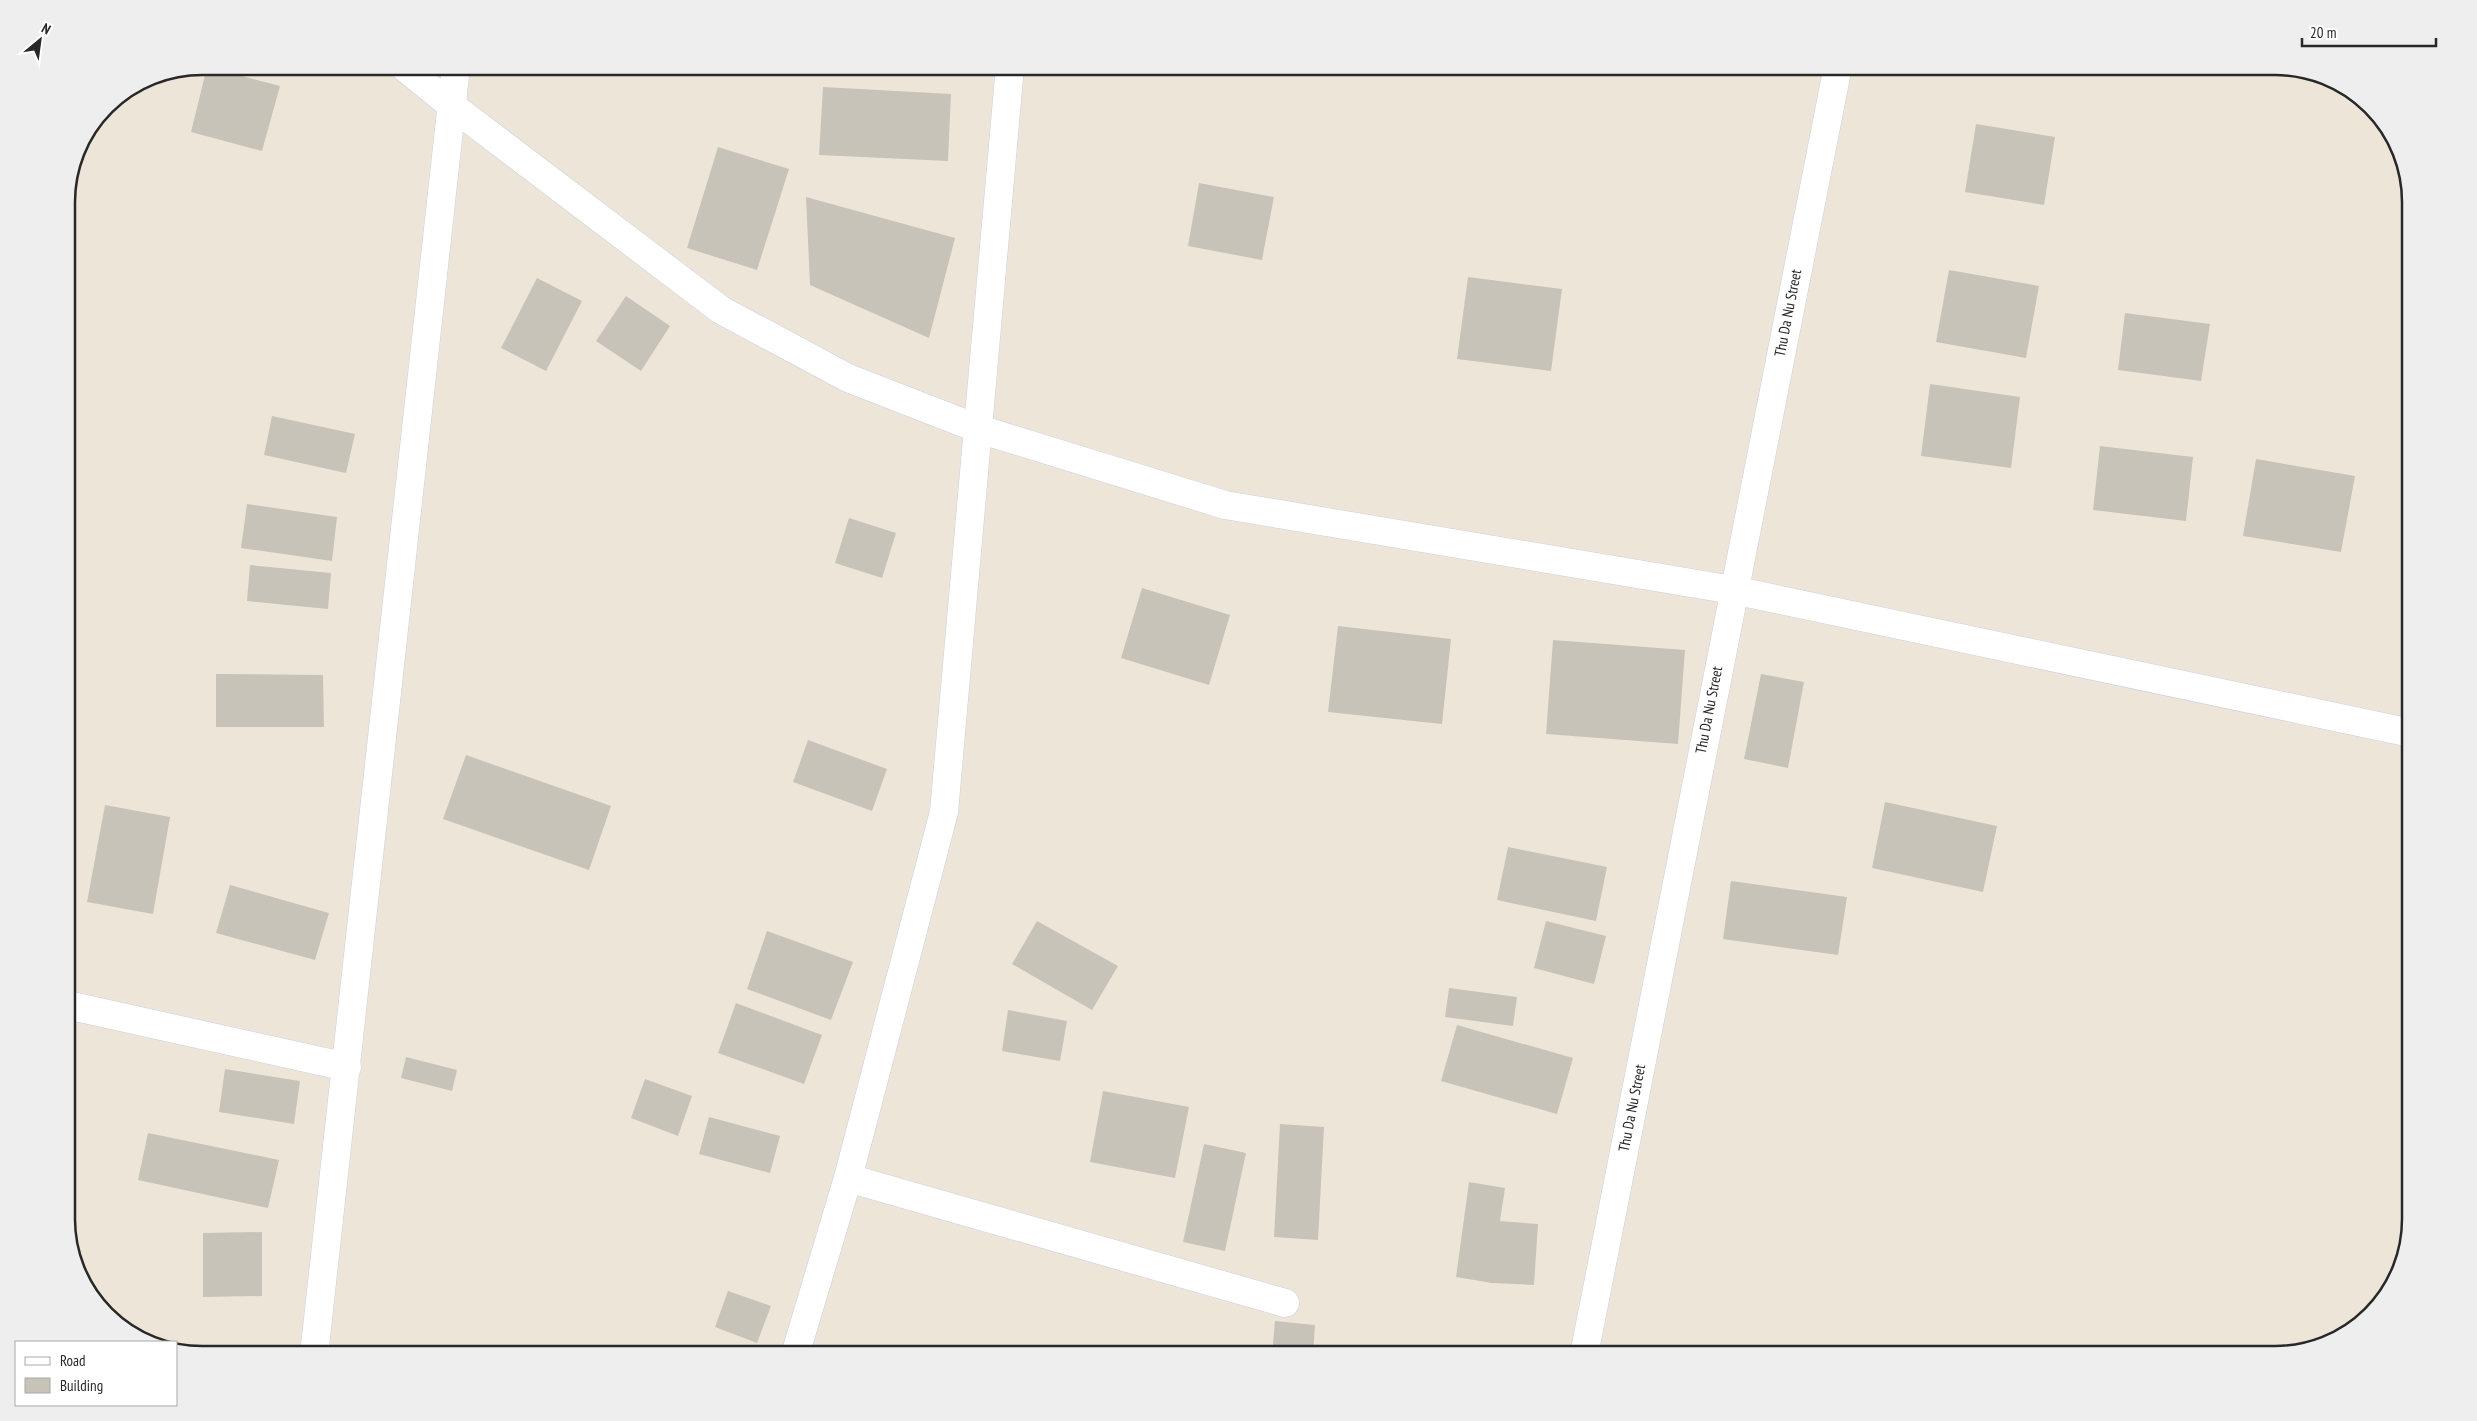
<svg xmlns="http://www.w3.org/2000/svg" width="2477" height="1421" viewBox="0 0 2477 1421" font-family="'PT Sans Narrow',sans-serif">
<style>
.building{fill:#c8c3b8}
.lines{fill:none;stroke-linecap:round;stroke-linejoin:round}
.street-casing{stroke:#cdcee3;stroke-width:29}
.street{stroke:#fff;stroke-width:28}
.labels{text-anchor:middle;stroke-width:4;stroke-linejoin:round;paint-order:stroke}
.street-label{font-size:15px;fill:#282828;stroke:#fff}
.rim{fill:none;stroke:#282828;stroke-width:2.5}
</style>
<rect width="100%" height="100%" fill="#ede6d8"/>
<g class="building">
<polygon points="207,67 280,86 262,151 191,132"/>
<polygon points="823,87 951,94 948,161 819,155"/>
<polygon points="1976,124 2055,137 2044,205 1965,192"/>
<polygon points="718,147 789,169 757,270 687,248"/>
<polygon points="1199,183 1274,197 1262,260 1188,246"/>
<polygon points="806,197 955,238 929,338 810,285"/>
<polygon points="1949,270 2039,286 2026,358 1936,342"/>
<polygon points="1468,277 1562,289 1551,371 1457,359"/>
<polygon points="537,278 582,301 546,371 501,348"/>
<polygon points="626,296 670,326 641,371 596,341"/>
<polygon points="2125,313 2210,324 2201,381 2118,370"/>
<polygon points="1930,384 2020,397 2011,468 1921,456"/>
<polygon points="272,416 355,434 346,473 264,455"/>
<polygon points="2100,446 2193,457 2186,521 2093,510"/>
<polygon points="2256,459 2355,476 2341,552 2243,536"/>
<polygon points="2409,493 2411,493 2411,555 2401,554"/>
<polygon points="247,504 337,517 332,561 241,548"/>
<polygon points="849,518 896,533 882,578 835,563"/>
<polygon points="250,565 331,573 328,609 247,601"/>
<polygon points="1142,588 1230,615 1209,685 1121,658"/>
<polygon points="1338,626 1451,639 1442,724 1328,712"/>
<polygon points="1553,640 1685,650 1678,744 1546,734"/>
<polygon points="216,674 323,675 324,727 216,727"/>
<polygon points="1761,674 1804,682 1788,768 1744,759"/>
<polygon points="808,740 887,769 872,811 793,782"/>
<polygon points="466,755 611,806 589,870 443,819"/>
<polygon points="1885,802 1997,826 1983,892 1872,868"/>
<polygon points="105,805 170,817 153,914 87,902"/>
<polygon points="1508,847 1607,867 1596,921 1497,900"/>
<polygon points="1731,881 1847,897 1838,955 1723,939"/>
<polygon points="230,885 329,913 315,960 216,933"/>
<polygon points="1037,921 1118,966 1092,1010 1012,964"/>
<polygon points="1546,921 1606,936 1594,984 1534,968"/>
<polygon points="767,931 853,962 831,1020 747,989"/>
<polygon points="1449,988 1517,997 1513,1026 1445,1017"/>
<polygon points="736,1003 822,1035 804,1084 718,1053"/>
<polygon points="1008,1010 1067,1021 1060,1061 1002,1051"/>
<polygon points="1457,1025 1573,1058 1557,1114 1441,1081"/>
<polygon points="406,1057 457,1070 452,1091 401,1078"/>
<polygon points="225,1069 300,1081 294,1124 219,1112"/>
<polygon points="645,1079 692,1096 678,1136 631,1118"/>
<polygon points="1103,1091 1189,1107 1175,1178 1090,1162"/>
<polygon points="709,1117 780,1136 770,1173 699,1154"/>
<polygon points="1280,1124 1324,1127 1318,1240 1274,1237"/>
<polygon points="148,1133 279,1160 268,1208 138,1180"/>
<polygon points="1204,1144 1246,1153 1225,1251 1183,1242"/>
<polygon points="1469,1182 1505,1188 1500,1221 1538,1224 1534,1285 1492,1283 1456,1277"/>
<polygon points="262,1232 262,1296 203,1297 203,1233"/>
<polygon points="728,1291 771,1306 757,1343 715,1327"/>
<polygon points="1275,1321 1315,1325 1313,1355 1272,1355"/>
</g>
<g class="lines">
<defs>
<g id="street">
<polyline points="403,66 452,106 721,310 848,378 979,429 1225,505 1733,590 2411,733"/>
<polyline points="67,1005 347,1067"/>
<polyline points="848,1178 1285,1303"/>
<polyline points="314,1355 456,66"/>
<polyline points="795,1355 848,1178 944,812 1010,66"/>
<polyline points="1584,1355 1838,66"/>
</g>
</defs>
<use href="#street" class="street-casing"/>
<use href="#street" class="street"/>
</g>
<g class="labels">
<g class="street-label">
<text transform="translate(1788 313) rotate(-79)" y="5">Thu Da Nu Street</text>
<text transform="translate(1709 710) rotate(-79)" y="5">Thu Da Nu Street</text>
<text transform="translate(1632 1108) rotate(-79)" y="5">Thu Da Nu Street</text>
</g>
</g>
<path d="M0 0H2477V1421H0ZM202 75H2275A127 127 0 0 1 2402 202V1219A127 127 0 0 1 2275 1346H202A127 127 0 0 1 75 1219V202A127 127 0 0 1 202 75Z" fill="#eee" fill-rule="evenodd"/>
<path class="rim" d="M202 75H2275A127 127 0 0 1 2402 202V1219A127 127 0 0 1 2275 1346H202A127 127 0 0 1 75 1219V202A127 127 0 0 1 202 75Z"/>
<rect x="15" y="1341" width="162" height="65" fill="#ffffff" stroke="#a9a9a9"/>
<rect x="25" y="1357" width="25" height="8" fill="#ffffff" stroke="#a9a9a9"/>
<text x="60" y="1366" font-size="15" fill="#282828">Road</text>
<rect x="25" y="1378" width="25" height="15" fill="#c8c3b8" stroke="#a9a9a9"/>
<text x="60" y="1391" font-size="15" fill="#282828">Building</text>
<g transform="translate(40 40) rotate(29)" stroke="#ffffff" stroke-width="4" paint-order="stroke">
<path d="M0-4L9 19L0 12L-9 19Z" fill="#282828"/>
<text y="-8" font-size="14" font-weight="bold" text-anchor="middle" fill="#282828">N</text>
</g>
<path d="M2302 38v8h134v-8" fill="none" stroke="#282828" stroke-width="2.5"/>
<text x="2310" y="38" font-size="15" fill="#282828" stroke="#ffffff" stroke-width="4" paint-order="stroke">20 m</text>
</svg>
